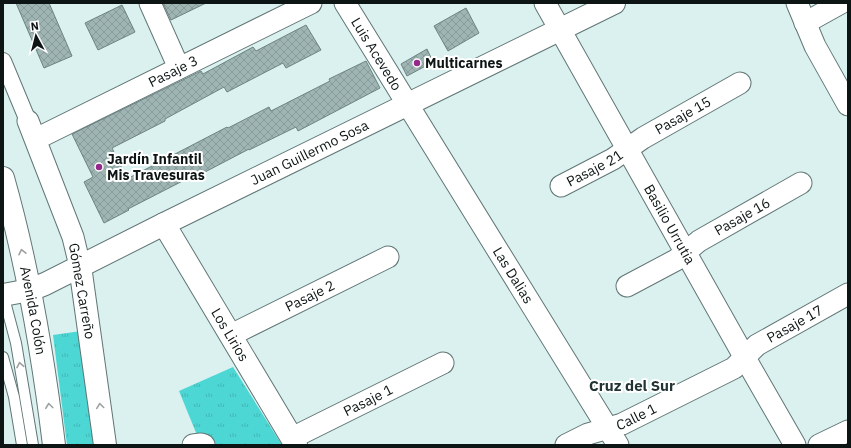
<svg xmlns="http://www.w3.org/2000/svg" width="851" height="448" viewBox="0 0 851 448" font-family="'IBM Plex Sans',sans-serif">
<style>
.grass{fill:url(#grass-tufts)}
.building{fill:url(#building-cross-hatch);stroke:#6e8382}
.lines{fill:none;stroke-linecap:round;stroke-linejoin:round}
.service-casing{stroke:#617675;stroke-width:12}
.pedestrian-casing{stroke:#617675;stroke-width:18}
.minor-casing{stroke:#617675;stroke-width:23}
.tertiary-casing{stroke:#617675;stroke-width:24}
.primary-casing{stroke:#617675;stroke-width:24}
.service{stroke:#fff;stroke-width:10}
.pedestrian{stroke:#fff;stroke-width:16}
.minor{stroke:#fff;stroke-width:21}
.tertiary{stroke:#fff;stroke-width:22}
.primary{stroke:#fff;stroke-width:22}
.oneway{stroke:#9ea1a1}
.poi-dot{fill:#95298b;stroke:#fff;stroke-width:1.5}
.labels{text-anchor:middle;stroke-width:4;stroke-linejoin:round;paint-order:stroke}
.street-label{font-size:14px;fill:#0d1514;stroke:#fff}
.poi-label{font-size:14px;font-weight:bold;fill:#0d1514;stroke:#fff;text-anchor:start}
.neighbourhood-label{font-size:15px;font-weight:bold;fill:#213433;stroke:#fff}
</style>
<defs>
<pattern id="grass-tufts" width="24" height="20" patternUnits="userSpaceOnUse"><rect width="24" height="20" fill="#4cd7d5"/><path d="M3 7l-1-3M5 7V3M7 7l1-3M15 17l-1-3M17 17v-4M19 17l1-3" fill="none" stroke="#41b8b6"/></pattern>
<pattern id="building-cross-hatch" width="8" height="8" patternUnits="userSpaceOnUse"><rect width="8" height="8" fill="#9eb5b4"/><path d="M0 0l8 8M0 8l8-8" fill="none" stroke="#879b9a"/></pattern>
</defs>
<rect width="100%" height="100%" fill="#daf1f0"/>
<g class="grass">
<polygon points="81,331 95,445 67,445 53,335"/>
<polygon points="233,367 282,445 201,445 179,391"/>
</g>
<g class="building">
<polygon points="16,3 49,3 72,56 44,68"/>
<polygon points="163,3 206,3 171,20"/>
<polygon points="122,5 135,32 98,50 85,23"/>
<polygon points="466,8 479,33 448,51 434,26"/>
<polygon points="306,25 321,50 286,68 283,63 227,92 224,87 165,119 165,121 112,148 127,179 227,127 228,128 269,107 271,111 330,81 329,79 366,61 380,88 298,131 296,127 249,150 249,149 205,172 204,170 128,209 129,210 104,223 84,182 93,177 72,134 201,71 203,74 253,47 256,51"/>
<polygon points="427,49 433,62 407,76 401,64"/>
</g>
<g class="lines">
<defs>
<g id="service">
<polyline points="3,294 16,343 33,445"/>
<polyline points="3,357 14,397 22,445"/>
</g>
<polyline id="pedestrian" points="3,61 28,121"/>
<g id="minor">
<polyline points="150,3 179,68"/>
<path id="s1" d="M345,3L618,445"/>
<path id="s2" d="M545,3L745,358L795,445"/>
<polyline points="797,3 815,46 848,105"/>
<polyline points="805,23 841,3"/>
<polyline points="28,121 73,237 80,266"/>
<path id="s3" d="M36,139L311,3"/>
<path id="s4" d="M561,186L613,159L643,138L740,83"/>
<path id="s5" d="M627,286L676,260L699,241L801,183"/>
<path id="s6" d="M231,335L388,257"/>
<path id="s7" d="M292,438L443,363"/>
<polyline points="193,445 201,444 204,445"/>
<path id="s8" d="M566,445L588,434L622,424L734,368L757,345L848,294"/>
<polyline points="819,445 848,431"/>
</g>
<g id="tertiary">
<path id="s9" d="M164,224L296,445"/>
<polyline points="80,266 105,445"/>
<path id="s10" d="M3,295L30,290L45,284L164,224L614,3"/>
</g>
<g id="primary">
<path id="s11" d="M3,178C28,266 43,355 54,445"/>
</g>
</defs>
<use href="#service" class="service-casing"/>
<use href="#pedestrian" class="pedestrian-casing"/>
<use href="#minor" class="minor-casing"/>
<use href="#tertiary" class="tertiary-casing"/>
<use href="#primary" class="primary-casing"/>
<use href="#service" class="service"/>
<use href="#pedestrian" class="pedestrian"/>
<use href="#minor" class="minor"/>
<use href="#tertiary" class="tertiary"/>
<use href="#primary" class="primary"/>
</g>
<defs><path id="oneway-chevron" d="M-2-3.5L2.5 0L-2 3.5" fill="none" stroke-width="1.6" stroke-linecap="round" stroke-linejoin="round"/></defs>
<g class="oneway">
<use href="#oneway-chevron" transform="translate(22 252) rotate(-102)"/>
<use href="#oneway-chevron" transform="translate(20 365) rotate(-101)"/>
<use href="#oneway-chevron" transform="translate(49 406) rotate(-97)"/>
<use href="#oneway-chevron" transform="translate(100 406) rotate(-98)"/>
</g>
<g class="poi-dot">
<circle cx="417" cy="63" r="4"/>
<circle cx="99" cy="167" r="4"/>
</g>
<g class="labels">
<g class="street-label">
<text dy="5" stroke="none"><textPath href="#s1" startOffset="60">Luis Acevedo</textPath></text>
<text dy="5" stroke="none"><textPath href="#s3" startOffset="153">Pasaje 3</textPath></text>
<text dy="5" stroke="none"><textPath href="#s4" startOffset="141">Pasaje 15</textPath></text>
<text dy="5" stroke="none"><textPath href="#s10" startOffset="339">Juan Guillermo Sosa</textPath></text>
<text dy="5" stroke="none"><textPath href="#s4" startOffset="38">Pasaje 21</textPath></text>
<text dy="5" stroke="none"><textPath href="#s5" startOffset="135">Pasaje 16</textPath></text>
<text dy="5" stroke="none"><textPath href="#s2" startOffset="254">Basilio Urrutia</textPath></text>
<text dy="5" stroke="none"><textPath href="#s1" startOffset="320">Las Dalias</textPath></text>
<text transform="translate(82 291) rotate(80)" y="5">Gómez Carreño</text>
<text dy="5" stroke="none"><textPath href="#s6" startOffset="88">Pasaje 2</textPath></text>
<text dy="5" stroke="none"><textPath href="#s11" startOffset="136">Avenida Colón</textPath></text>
<text dy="5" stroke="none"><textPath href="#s8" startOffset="261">Pasaje 17</textPath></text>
<text dy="5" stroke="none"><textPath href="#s9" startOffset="129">Los Lirios</textPath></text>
<text dy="5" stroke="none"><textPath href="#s7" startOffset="85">Pasaje 1</textPath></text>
<text dy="5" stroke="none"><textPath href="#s8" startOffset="76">Calle 1</textPath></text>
</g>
<g class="poi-label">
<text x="425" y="68">Multicarnes</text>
<text x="107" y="164">Jardín Infantil<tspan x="107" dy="16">Mis Travesuras</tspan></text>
</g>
<g class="neighbourhood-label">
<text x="632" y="391">Cruz del Sur</text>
</g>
</g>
<rect width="851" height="448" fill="none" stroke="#0d1514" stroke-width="8"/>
<g transform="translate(36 36) rotate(353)" stroke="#ffffff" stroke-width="3" paint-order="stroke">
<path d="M0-3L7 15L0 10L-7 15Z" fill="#0d1514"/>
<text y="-6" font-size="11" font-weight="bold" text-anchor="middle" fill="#0d1514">N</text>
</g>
</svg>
